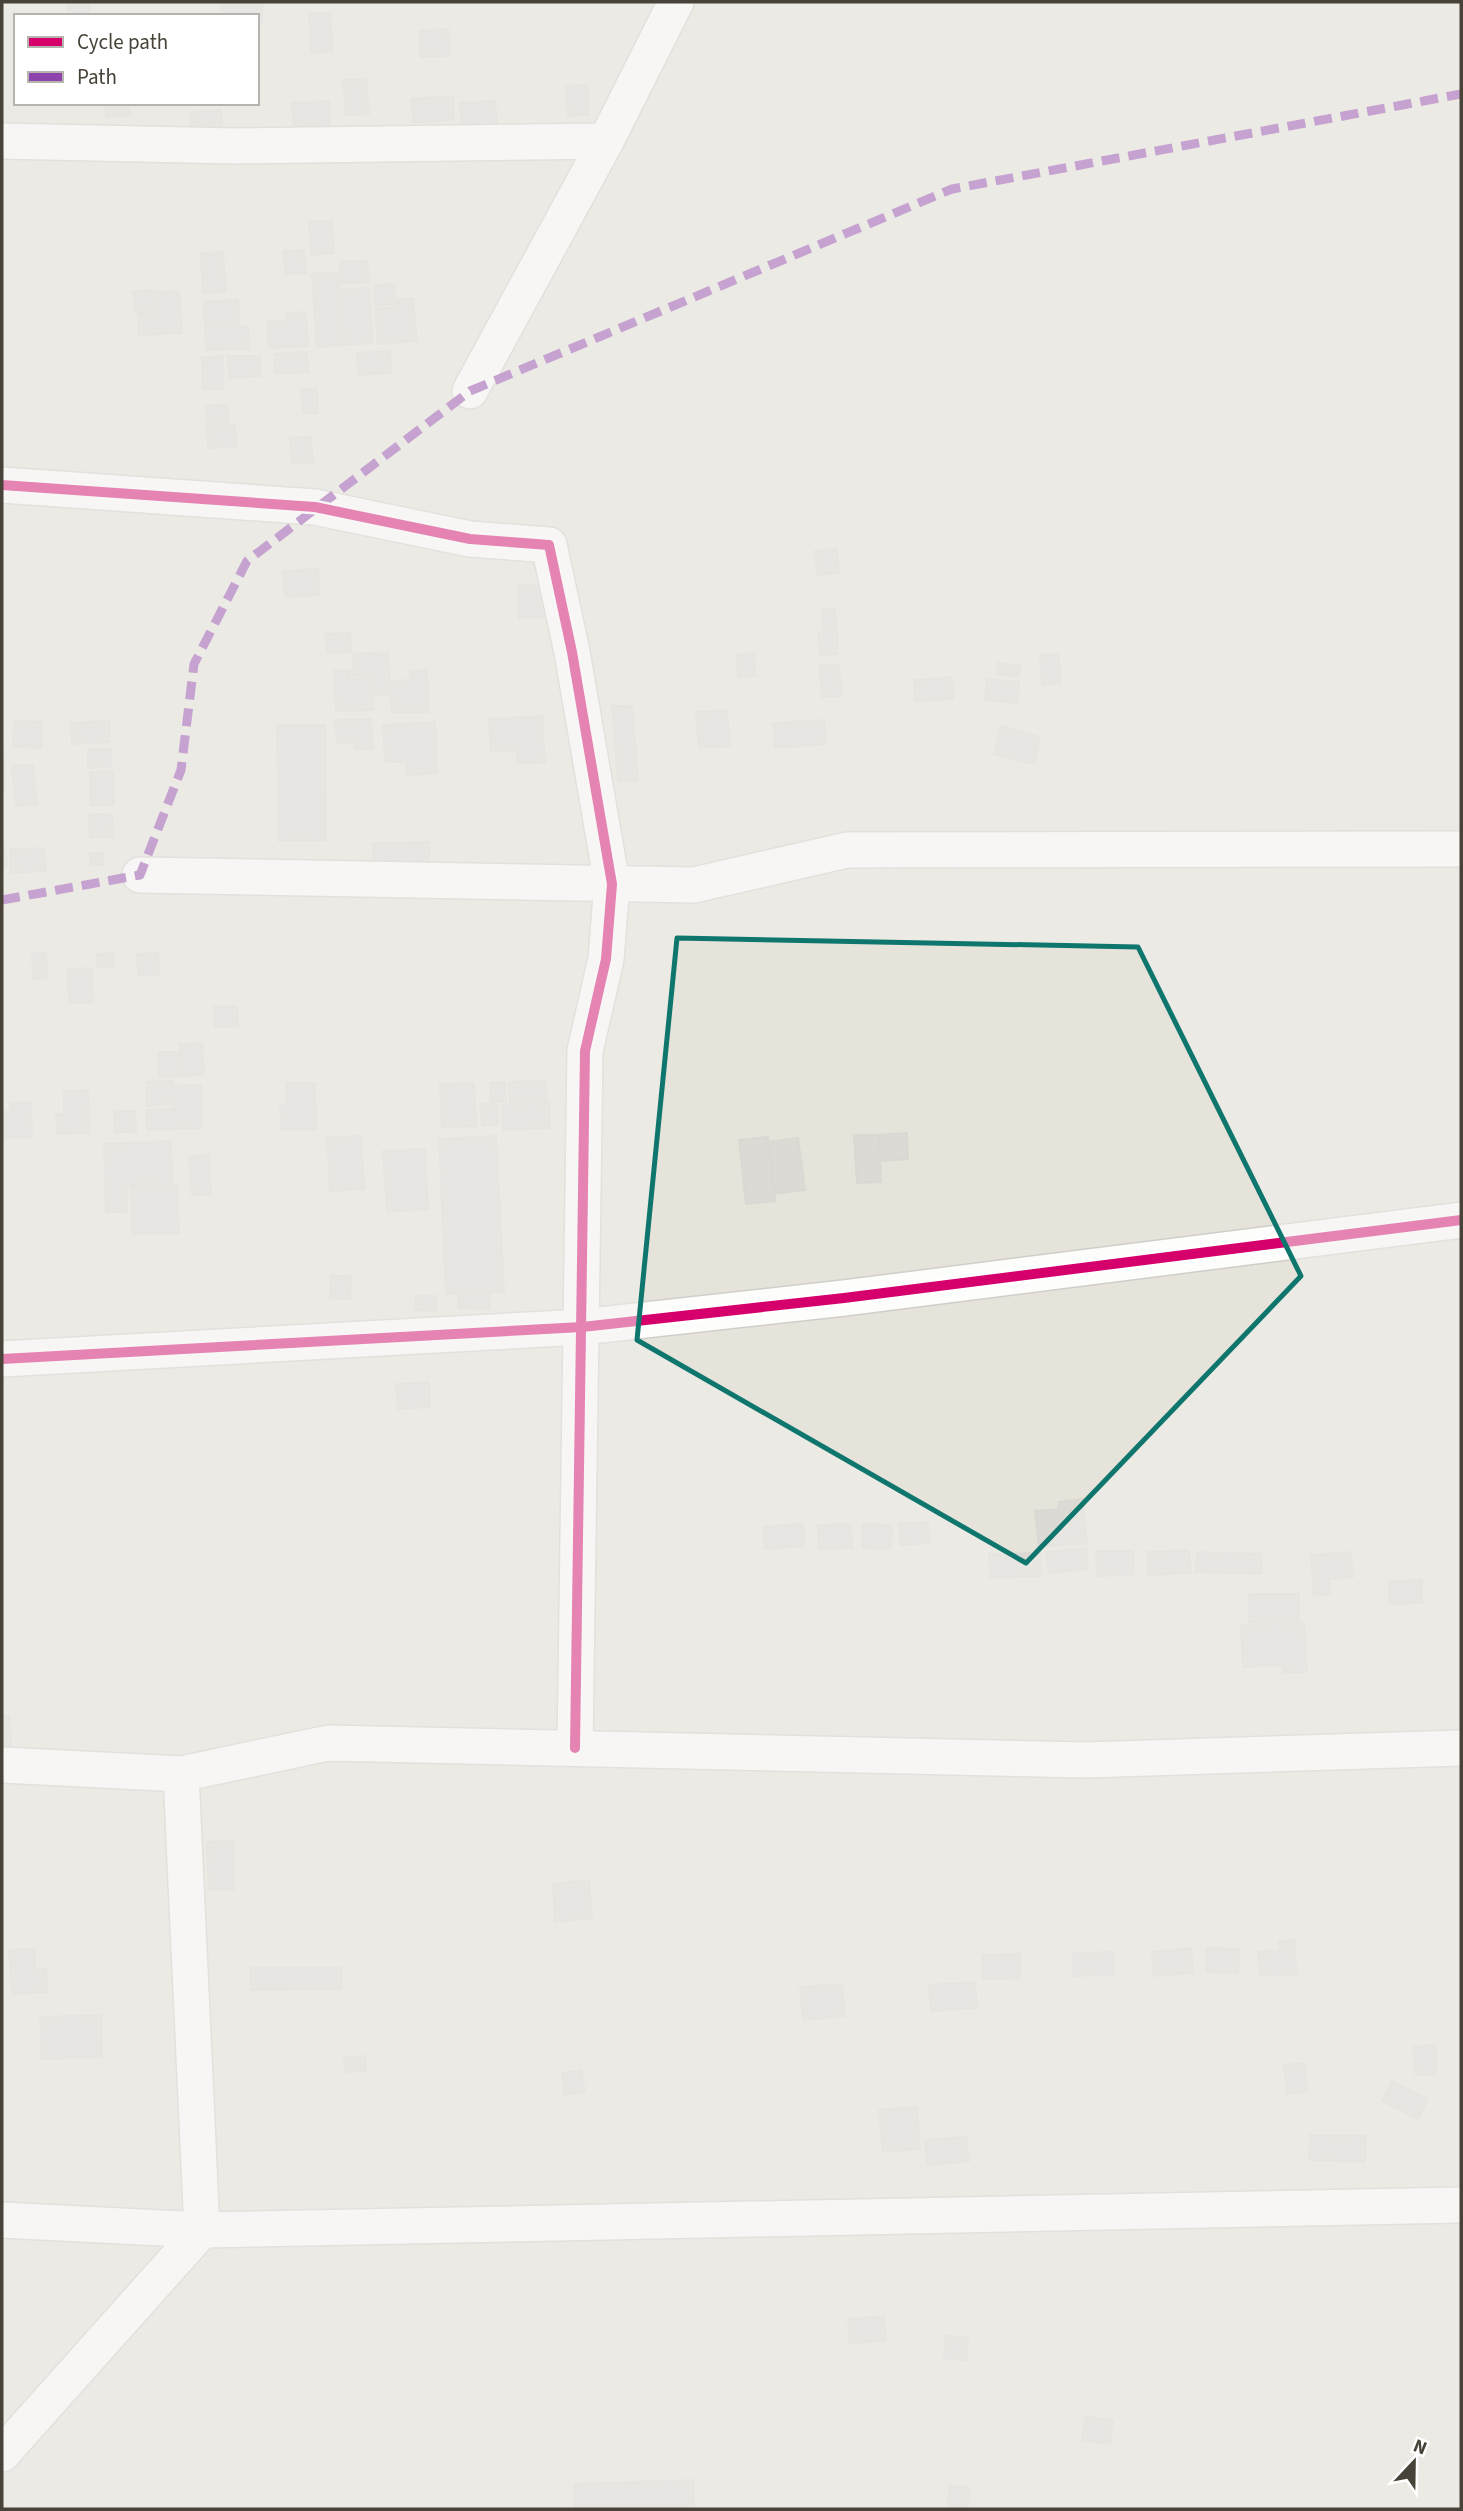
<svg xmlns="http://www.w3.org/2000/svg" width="1463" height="2511" viewBox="0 0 1463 2511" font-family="'Source Sans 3',sans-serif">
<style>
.residential{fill:#e5e3da;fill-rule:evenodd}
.building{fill:#dbdad4;stroke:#dad8d2;stroke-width:2}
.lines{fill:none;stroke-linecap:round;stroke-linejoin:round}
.minor-casing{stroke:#d0cec9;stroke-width:38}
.minor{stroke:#fdfdfc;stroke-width:35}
.quiet{stroke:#8e44ad;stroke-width:9;stroke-dasharray:18 9;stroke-linecap:butt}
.cycleway-casing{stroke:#fff;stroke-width:15}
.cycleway{stroke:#d6006c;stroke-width:10}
.marked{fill:none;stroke:#0f766e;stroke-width:5;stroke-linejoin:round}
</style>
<rect width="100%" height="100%" fill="#f2f1ec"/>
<path class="residential" d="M2,2H1461V2509H2ZM16,16H257V103H16Z"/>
<g class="building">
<polygon points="67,2 89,2 90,16 68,16"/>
<polygon points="221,2 262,2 262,22 257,22 257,16 221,16"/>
<polygon points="330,13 333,51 311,53 309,14"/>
<polygon points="448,29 450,56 421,57 419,31"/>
<polygon points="366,79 369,114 346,115 343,80"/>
<polygon points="587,85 589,115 568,116 566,86"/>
<polygon points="453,96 454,120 413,123 412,99"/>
<polygon points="329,101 330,125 294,126 292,103"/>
<polygon points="495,101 497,125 462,127 460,103"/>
<polygon points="105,103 129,103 130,115 106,117"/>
<polygon points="221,110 223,135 191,137 190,112"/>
<polygon points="332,221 334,253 311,255 309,222"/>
<polygon points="304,250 306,273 285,274 284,251"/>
<polygon points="223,252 226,292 203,293 201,253"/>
<polygon points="367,261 369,282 342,284 340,262"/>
<polygon points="339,272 344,345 317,347 312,274"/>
<polygon points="394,284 395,304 375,306 374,285"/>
<polygon points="369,288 373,343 344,345 340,289"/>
<polygon points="155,290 156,312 135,313 133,291"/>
<polygon points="179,291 182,333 139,335 138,314 157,313 156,292"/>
<polygon points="413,298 417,341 378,344 375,309 398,307 397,299"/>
<polygon points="238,300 239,325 205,327 204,301"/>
<polygon points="306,312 308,346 269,348 267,321 287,320 287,313"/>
<polygon points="248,326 249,349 206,350 205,327"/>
<polygon points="390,351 391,373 358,375 357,353"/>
<polygon points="307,352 308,372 275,374 274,354"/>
<polygon points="223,356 223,389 203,389 202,357"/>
<polygon points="228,356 260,356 261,376 229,378"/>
<polygon points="317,388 318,413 303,413 301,390"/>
<polygon points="227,404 229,423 208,425 206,406"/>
<polygon points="235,425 236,447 208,448 207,426"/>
<polygon points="311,437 313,463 292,464 290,438"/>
<polygon points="837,549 839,573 817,575 815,551"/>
<polygon points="318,569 320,595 285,597 283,571"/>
<polygon points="544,584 546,617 519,618 518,585"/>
<polygon points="835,609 837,633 824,633 822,610"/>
<polygon points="350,633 351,652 327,653 325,634"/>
<polygon points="824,633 837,633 838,654 820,655 818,634"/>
<polygon points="388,652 390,694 374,696 373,675 354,676 353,654"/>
<polygon points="754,653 756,676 738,677 737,655"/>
<polygon points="1058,654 1061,683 1042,685 1040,655"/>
<polygon points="998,663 1020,666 1019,677 997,674"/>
<polygon points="839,665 842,696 822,697 820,666"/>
<polygon points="350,670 350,679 372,678 374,710 336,711 334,671"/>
<polygon points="427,670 429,712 392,713 390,681 411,680 410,671"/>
<polygon points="952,677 953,699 915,701 914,680"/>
<polygon points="987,679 1019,682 1018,703 985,700"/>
<polygon points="612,706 632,706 638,780 618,781"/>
<polygon points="727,710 730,746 699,748 696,712"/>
<polygon points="542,716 545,762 517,764 517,750 491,752 489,719"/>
<polygon points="371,719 373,749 355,750 354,742 337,743 335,720"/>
<polygon points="824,720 826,744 775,748 773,723"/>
<polygon points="14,721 41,722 41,748 13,747"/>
<polygon points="109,721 110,742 72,744 71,723"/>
<polygon points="435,722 437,773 407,775 406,762 385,762 383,725"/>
<polygon points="277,725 325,725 326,840 279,841"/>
<polygon points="1001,726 1040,737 1034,764 994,754"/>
<polygon points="2,749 3,749 5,791 2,791"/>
<polygon points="88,749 111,749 111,767 88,768"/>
<polygon points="33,765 37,804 16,806 12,766"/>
<polygon points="113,771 114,805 90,805 90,772"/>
<polygon points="89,814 112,814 113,837 90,838"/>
<polygon points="429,842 429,868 373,869 373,843"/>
<polygon points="2,844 4,844 7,865 2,866"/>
<polygon points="44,848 46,871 11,873 10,849"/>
<polygon points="90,853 104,853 103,865 90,865"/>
<polygon points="32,953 46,953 47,978 33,979"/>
<polygon points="114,953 114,966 97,967 97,954"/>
<polygon points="158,953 159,975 138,975 137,954"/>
<polygon points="92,968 93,1002 69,1003 68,969"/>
<polygon points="237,1006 238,1026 215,1027 214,1007"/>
<polygon points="202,1043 204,1075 181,1076 180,1044"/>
<polygon points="159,1052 180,1052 181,1076 159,1077"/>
<polygon points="173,1081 174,1104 147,1106 146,1082"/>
<polygon points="546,1081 547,1101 510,1103 509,1082"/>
<polygon points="505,1082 506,1101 491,1101 490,1083"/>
<polygon points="286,1083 315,1083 316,1129 281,1130 280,1105 287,1105"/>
<polygon points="474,1083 476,1126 442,1127 440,1084"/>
<polygon points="201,1085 202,1128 174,1129 173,1086"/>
<polygon points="88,1090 89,1133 57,1134 56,1114 64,1114 64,1091"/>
<polygon points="31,1102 32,1137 2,1138 2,1112 11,1111 10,1103"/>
<polygon points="497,1103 498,1125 482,1126 481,1104"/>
<polygon points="549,1103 550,1128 503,1130 502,1105"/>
<polygon points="174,1109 174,1129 147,1130 146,1110"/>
<polygon points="114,1111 135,1111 136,1132 115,1132"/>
<polygon points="907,1133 908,1159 880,1161 879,1135"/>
<polygon points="854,1135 879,1135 881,1182 857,1183"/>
<polygon points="361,1136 364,1189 330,1191 327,1137"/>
<polygon points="496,1136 504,1292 446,1294 439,1139"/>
<polygon points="768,1137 775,1201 746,1204 739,1140"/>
<polygon points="798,1138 805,1190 774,1194 769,1142"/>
<polygon points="171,1141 172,1184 126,1185 127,1212 106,1212 104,1144"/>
<polygon points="425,1149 428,1209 387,1212 383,1151"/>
<polygon points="209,1155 211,1194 192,1195 189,1156"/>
<polygon points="177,1186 179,1233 132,1234 131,1187"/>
<polygon points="331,1276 351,1276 350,1299 330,1298"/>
<polygon points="489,1293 490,1309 458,1308 458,1294"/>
<polygon points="416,1296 436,1296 436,1311 415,1310"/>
<polygon points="429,1382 430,1407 398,1409 396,1384"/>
<polygon points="1083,1499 1087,1543 1039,1547 1035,1511 1059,1509 1059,1502"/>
<polygon points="928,1522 929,1543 900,1545 899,1523"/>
<polygon points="803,1523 805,1546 765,1549 763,1527"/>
<polygon points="851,1524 852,1548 819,1549 818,1525"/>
<polygon points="863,1524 892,1525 891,1549 862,1548"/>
<polygon points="1086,1548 1088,1569 1049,1573 1046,1552"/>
<polygon points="1189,1550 1191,1573 1148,1575 1147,1552"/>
<polygon points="1096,1551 1133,1551 1133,1575 1097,1576"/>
<polygon points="1197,1552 1261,1554 1261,1574 1196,1572"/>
<polygon points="1351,1552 1353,1577 1329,1579 1330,1594 1314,1596 1311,1555"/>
<polygon points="1040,1553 1041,1576 990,1578 989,1554"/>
<polygon points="1422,1580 1422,1603 1389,1604 1389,1581"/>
<polygon points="1249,1594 1299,1594 1299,1621 1249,1622"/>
<polygon points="1304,1623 1307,1672 1283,1673 1283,1665 1243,1667 1241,1625"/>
<polygon points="2,1716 10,1716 11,1747 2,1747"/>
<polygon points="233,1841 234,1889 209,1890 207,1842"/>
<polygon points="589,1880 592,1918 555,1922 553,1884"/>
<polygon points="1294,1940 1297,1974 1260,1976 1258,1952 1280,1950 1279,1941"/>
<polygon points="1191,1948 1193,1973 1154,1976 1152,1952"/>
<polygon points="1206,1948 1239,1949 1238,1973 1206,1972"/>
<polygon points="35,1949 35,1970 46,1969 47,1992 12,1994 9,1950"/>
<polygon points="1113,1952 1114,1975 1073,1976 1073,1953"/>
<polygon points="1020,1954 1020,1978 983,1979 982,1955"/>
<polygon points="251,1968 341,1968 341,1989 251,1990"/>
<polygon points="975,1982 977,2008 931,2011 929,1985"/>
<polygon points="842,1984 845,2016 803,2020 800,1987"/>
<polygon points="101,2015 102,2057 42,2059 40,2017"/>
<polygon points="1435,2045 1437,2074 1416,2075 1413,2047"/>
<polygon points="365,2056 366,2071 345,2072 344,2057"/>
<polygon points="1305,2063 1307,2092 1287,2094 1284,2065"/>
<polygon points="581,2070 585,2092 565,2095 562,2073"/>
<polygon points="1392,2081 1428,2099 1418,2119 1382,2101"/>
<polygon points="917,2107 920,2149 883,2152 879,2110"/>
<polygon points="1310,2135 1366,2136 1365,2162 1309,2160"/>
<polygon points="966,2137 969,2161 927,2165 925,2140"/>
<polygon points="884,2316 886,2340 850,2344 848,2319"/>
<polygon points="945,2336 968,2337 967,2360 944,2359"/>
<polygon points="1085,2417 1113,2420 1110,2444 1082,2441"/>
<polygon points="693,2480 694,2509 575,2509 575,2484"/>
<polygon points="949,2486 969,2487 968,2509 948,2509"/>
</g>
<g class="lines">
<defs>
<g id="minor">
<polyline points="2,141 234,146 606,141"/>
<polyline points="470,391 606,141 676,2"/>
<polyline points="2,485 315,507 470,539 549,545 572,652 612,884 606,959 585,1051 575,1748"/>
<polyline points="140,875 694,885 847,850 1461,849"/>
<polyline points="2,1359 582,1327 844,1298 1461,1220"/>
<polyline points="2,1765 181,1774 328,1743 1086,1760 1461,1748"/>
<polyline points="2,2220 202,2230 1461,2205"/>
<polyline points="2,2454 202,2230 181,1774"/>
</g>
</defs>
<use href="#minor" class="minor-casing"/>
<use href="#minor" class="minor"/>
<polyline class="quiet" points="2,900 140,875 181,770 194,664 247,561 470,391 952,189 1461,94"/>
<defs>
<g id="cycleway">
<polyline points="2,485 315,507 470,539 549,545 572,652 612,884 606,959 585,1051 575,1748"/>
<polyline points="2,1359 582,1327 844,1298 1461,1220"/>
</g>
</defs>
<use href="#cycleway" class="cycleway-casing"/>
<use href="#cycleway" class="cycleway"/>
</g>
<path d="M0 0H1463V2511H0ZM677,938L1138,947L1301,1276L1026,1563L637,1340Z" fill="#f2f1ec" fill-opacity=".55" fill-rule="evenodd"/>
<path class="marked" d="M677,938L1138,947L1301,1276L1026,1563L637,1340Z"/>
<rect width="1463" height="2511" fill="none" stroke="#484338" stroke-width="7"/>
<rect x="14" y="14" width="245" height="91" fill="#ffffff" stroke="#b6b4af" stroke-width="2"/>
<rect x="28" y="37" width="35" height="10" fill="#d6006c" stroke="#b6b4af" stroke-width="2"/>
<text x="77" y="49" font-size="21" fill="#484338">Cycle path</text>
<rect x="28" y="72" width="35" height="10" fill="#8e44ad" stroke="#b6b4af" stroke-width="2"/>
<text x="77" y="84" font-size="21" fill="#484338">Path</text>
<g transform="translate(1414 2462) rotate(22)" stroke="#ffffff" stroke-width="5" paint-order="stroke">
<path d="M0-5L12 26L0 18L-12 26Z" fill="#484338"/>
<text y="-10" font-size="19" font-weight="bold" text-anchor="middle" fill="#484338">N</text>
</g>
</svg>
